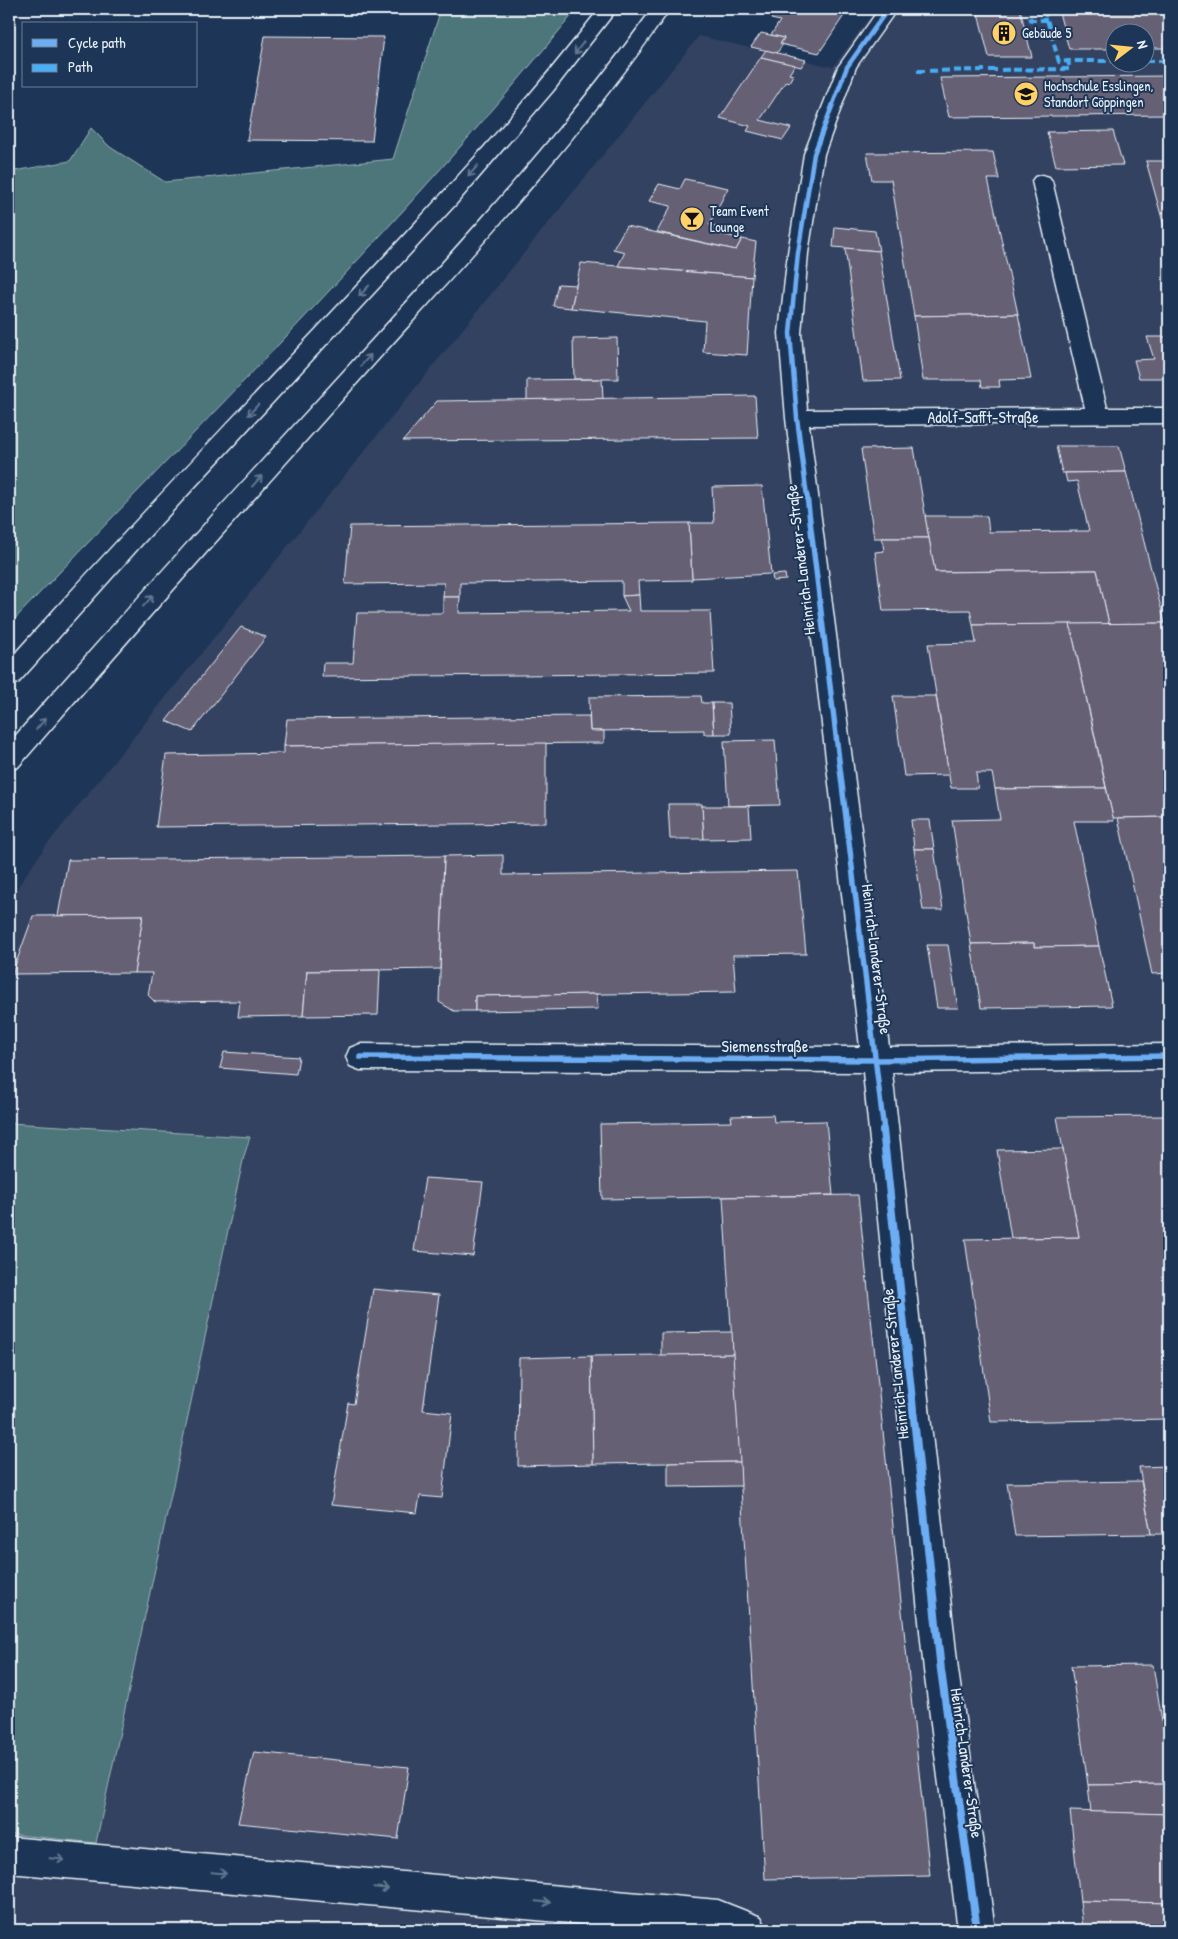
<svg xmlns="http://www.w3.org/2000/svg" width="1178" height="1939" viewBox="0 0 1178 1939" font-family="'Patrick Hand',sans-serif">
<style>
.built{fill:#334260;fill-rule:evenodd}
.green{fill:#4e767a;stroke:#9bb4b9}
.building{fill:#666174;stroke:#e8f1f8}
.lines{fill:none;stroke-linecap:round;stroke-linejoin:round}
.minor-casing{stroke:#e8f1f8;stroke-width:3}
.highway-casing{stroke:#e8f1f8;stroke-width:3}
.minor{fill:#1d3557;fill-rule:evenodd}
.highway{fill:#1d3557;fill-rule:evenodd}
.quiet{stroke:#49aef6;stroke-width:4;stroke-dasharray:8 4;stroke-linecap:butt}
.cycleway-far2-casing{stroke:#1d3557;stroke-width:7}
.cycleway-far1-casing{stroke:#1d3557;stroke-width:9}
.cycleway-casing{stroke:#1d3557;stroke-width:11}
.cycleway-far2{stroke:#6dadf4;stroke-width:4.5}
.cycleway-far1{stroke:#6dadf4;stroke-width:5.5}
.cycleway{stroke:#6dadf4;stroke-width:8}
.oneway{stroke:#64778f}
.labels{text-anchor:middle;stroke-width:4;stroke-linejoin:round;paint-order:stroke}
.far-poi-label{font-size:14px;fill:#e8f1f8;stroke:#1d3557;text-anchor:start}
.street-label{font-size:16px;fill:#e8f1f8;stroke:#1d3557}
</style>
<rect width="100%" height="100%" fill="#1d3557"/>
<filter id="ink" filterUnits="userSpaceOnUse"><feTurbulence type="fractalNoise" baseFrequency=".02" numOctaves="2"/><feDisplacementMap in="SourceGraphic" scale="10" xChannelSelector="R" yChannelSelector="G"/><feConvolveMatrix kernelMatrix="1 2 1 2 8 2 1 2 1" color-interpolation-filters="sRGB"/></filter>
<g filter="url(#ink)">
<path class="built" d="M876,9H1169V1930H9V900L45,847L699,36L833,67ZM1116,32H1146V62H1116Z"/>
<g class="green">
<path d="M441,9H577C401,226 202,423 9,625V172L70,161L91,128L110,147L165,182L393,159Z"/>
<polygon points="9,1123 250,1137 244,1156 96,1843 9,1834"/>
</g>
<g class="building">
<polygon points="778,9 836,9 847,11 819,53 780,44 784,38 771,35 780,21 771,19"/>
<polygon points="977,9 1020,9 1032,57 989,57"/>
<polygon points="1058,9 1169,9 1169,48 1146,48 1146,32 1116,32 1116,49 1069,49"/>
<polygon points="761,33 784,38 780,44 783,44 777,53 751,47"/>
<polygon points="265,36 384,37 372,141 247,140"/>
<polygon points="766,50 777,53 806,60 801,67 761,57"/>
<polygon points="761,57 795,65 789,74 793,75 789,82 786,81 760,120 791,128 783,140 747,131 750,126 720,118"/>
<polygon points="1169,76 1169,115 949,117 940,78"/>
<polygon points="1113,131 1123,165 1056,166 1047,132"/>
<polygon points="993,152 999,179 988,179 1018,314 914,316 891,180 872,180 867,153"/>
<polygon points="1146,161 1169,161 1169,233 1166,233"/>
<polygon points="685,179 728,188 709,225 716,226 713,232 742,239 736,250 657,232 671,206 649,201 659,184 680,189"/>
<polygon points="626,226 736,250 742,239 756,242 752,277 618,266 625,252 613,249"/>
<polygon points="835,227 875,231 879,251 833,247"/>
<polygon points="845,248 879,251 900,380 863,381"/>
<polygon points="581,263 752,277 747,355 703,352 705,321 571,308"/>
<polygon points="558,284 576,285 571,308 553,306"/>
<polygon points="1018,314 1031,379 999,380 1000,387 982,387 981,380 923,380 914,316"/>
<polygon points="1147,337 1169,337 1169,378 1139,378 1134,360 1154,359"/>
<polygon points="617,338 618,379 574,379 573,339"/>
<polygon points="602,379 603,399 527,400 527,380"/>
<polygon points="755,396 758,438 403,441 437,401"/>
<polygon points="1056,446 1119,446 1126,472 1062,473"/>
<polygon points="914,448 929,538 874,538 861,449"/>
<polygon points="1126,472 1165,623 1109,624 1097,570 935,572 925,516 987,516 989,532 1089,531 1077,481 1067,482 1065,473"/>
<polygon points="762,486 771,574 692,578 689,523 714,523 712,487"/>
<polygon points="689,523 692,580 638,581 639,595 622,596 622,581 460,583 460,597 443,597 444,583 345,584 350,526"/>
<polygon points="882,538 929,538 935,572 1097,570 1109,624 973,625 970,610 883,611 875,552 884,551"/>
<polygon points="785,574 786,580 773,581 772,575"/>
<polygon points="639,595 640,611 710,611 714,673 322,677 323,663 353,663 357,613 443,613 443,597 460,597 459,613 629,611 622,596"/>
<polygon points="1165,623 1169,623 1169,817 1113,818 1070,624"/>
<polygon points="1070,624 1106,788 995,789 992,773 976,773 978,788 951,788 928,644 976,643 973,625"/>
<polygon points="241,627 266,637 192,732 166,721"/>
<polygon points="701,696 702,703 712,703 714,734 704,734 704,730 590,731 589,697"/>
<polygon points="893,696 936,696 949,775 904,776"/>
<polygon points="712,703 729,703 731,734 714,734"/>
<polygon points="589,716 590,731 604,731 604,743 284,746 287,719"/>
<polygon points="775,740 780,805 728,806 724,741"/>
<polygon points="546,743 546,823 156,827 166,755 284,753 284,746"/>
<polygon points="1106,788 1114,821 1074,821 1099,946 1034,947 1034,943 971,944 952,820 1000,819 995,789"/>
<polygon points="668,804 702,804 704,839 670,839"/>
<polygon points="702,806 749,806 751,838 704,839"/>
<polygon points="1169,817 1169,973 1152,974 1118,818"/>
<polygon points="911,820 930,820 934,849 914,849"/>
<polygon points="914,849 934,849 943,910 923,910"/>
<polygon points="503,855 503,875 798,871 806,954 733,955 736,992 475,996 475,1011 454,1011 439,1002 444,856"/>
<polygon points="444,856 440,969 307,971 303,1016 238,1017 240,1001 155,1002 148,995 152,973 134,973 143,915 58,916 68,860"/>
<polygon points="143,915 134,973 12,974 33,916"/>
<polygon points="1034,943 1034,947 1099,946 1112,1006 981,1008 971,944"/>
<polygon points="927,945 948,945 958,1008 937,1008"/>
<polygon points="380,970 378,1015 303,1016 307,971"/>
<polygon points="597,994 598,1009 475,1011 475,996"/>
<polygon points="224,1052 299,1057 296,1074 220,1068"/>
<polygon points="773,1115 774,1122 826,1121 833,1195 602,1199 600,1124 732,1122 731,1116"/>
<polygon points="1169,1116 1169,1419 991,1422 965,1239 1079,1237 1057,1117"/>
<polygon points="1063,1149 1079,1237 1011,1238 997,1150"/>
<polygon points="425,1178 483,1182 473,1256 414,1251"/>
<polygon points="858,1195 930,1876 765,1879 723,1197"/>
<polygon points="373,1289 439,1295 423,1410 452,1413 442,1498 420,1496 417,1513 331,1505 348,1403 354,1404"/>
<polygon points="732,1332 733,1354 661,1356 661,1333"/>
<polygon points="733,1354 740,1462 593,1464 591,1356"/>
<polygon points="591,1356 593,1464 518,1466 519,1358"/>
<polygon points="740,1462 741,1486 668,1487 668,1463"/>
<polygon points="1169,1466 1169,1534 1151,1534 1139,1467"/>
<polygon points="1141,1481 1151,1534 1015,1536 1007,1483"/>
<polygon points="1153,1665 1169,1765 1169,1784 1088,1785 1071,1666"/>
<polygon points="254,1752 409,1767 398,1839 238,1823"/>
<polygon points="1169,1784 1169,1814 1091,1812 1088,1785"/>
<polygon points="1070,1811 1169,1814 1169,1903 1080,1901"/>
<polygon points="1080,1901 1169,1903 1169,1930 1083,1929"/>
</g>
<g class="lines">
<defs>
<g id="minor">
<polygon points="879,9 897,9 856,67 824,154 808,253 801,333 807,410 1085,408 1032,181 1035,177 1042,175 1049,177 1052,181 1107,408 1169,408 1169,423 809,425 889,1047 1169,1044 1169,1069 892,1072 958,1670 995,1930 958,1930 924,1670 863,1072 360,1070 350,1066 346,1057 350,1048 360,1044 860,1047 786,418 779,333 788,253 804,154 838,67"/>
<polygon points="9,1837 718,1900 761,1917 767,1930 649,1930 9,1873"/>
</g>
<g id="highway">
<path d="M599,9H617L553,91L456,204L143,543L18,683L9,685V660C116,540 227,424 337,307C428,210 518,114 599,9Z"/>
<path d="M652,9H670C582,136 477,250 374,364C255,498 135,631 18,767L9,770V743C122,614 238,487 354,360C457,247 562,134 652,9Z"/>
</g>
</defs>
<use href="#minor" class="minor-casing"/>
<use href="#highway" class="highway-casing"/>
<use href="#minor" class="minor"/>
<use href="#highway" class="highway"/>
<g class="quiet">
<polyline points="1044,9 1059,62 1068,61"/>
<polyline points="1030,17 1031,20 1047,20"/>
<polyline points="1148,48 1152,61"/>
<polyline points="1146,61 1169,61"/>
<polyline points="917,71 1070,69 1068,61 1116,61"/>
</g>
<defs>
<polyline id="cycleway-far2" points="807,497 797,418 790,333 798,253 814,154 847,67 888,9"/>
<g id="cycleway-far1">
<polyline points="807,496 884,1131"/>
<polyline points="360,1057 876,1060 1169,1056"/>
</g>
<polyline id="cycleway" points="883,1130 941,1670 977,1930"/>
</defs>
<use href="#cycleway-far2" class="cycleway-far2-casing"/>
<use href="#cycleway-far1" class="cycleway-far1-casing"/>
<use href="#cycleway" class="cycleway-casing"/>
<use href="#cycleway-far2" class="cycleway-far2"/>
<use href="#cycleway-far1" class="cycleway-far1"/>
<use href="#cycleway" class="cycleway"/>
</g>
<defs><path id="oneway-shaft" d="M-6 0H5M1.5-3L5.5 0L1.5 3" fill="none" stroke-width="1.6" stroke-linecap="round" stroke-linejoin="round" transform="scale(1.25)"/></defs>
<g class="oneway">
<use href="#oneway-shaft" transform="translate(579 48) rotate(127)"/>
<use href="#oneway-shaft" transform="translate(473 171) rotate(131)"/>
<use href="#oneway-shaft" transform="translate(364 291) rotate(133)"/>
<use href="#oneway-shaft" transform="translate(366 360) rotate(-48)"/>
<use href="#oneway-shaft" transform="translate(253 410) rotate(133)"/>
<use href="#oneway-shaft" transform="translate(257 481) rotate(-48)"/>
<use href="#oneway-shaft" transform="translate(148 601) rotate(-48)"/>
<use href="#oneway-shaft" transform="translate(41 724) rotate(-49)"/>
<use href="#oneway-shaft" transform="translate(57 1859) rotate(5)"/>
<use href="#oneway-shaft" transform="translate(219 1873) rotate(5)"/>
<use href="#oneway-shaft" transform="translate(381 1888) rotate(5)"/>
<use href="#oneway-shaft" transform="translate(543 1902) rotate(5)"/>
</g>
</g>
<defs>
<symbol id="building-disc" viewBox="-11 -11 22 22"><circle r="9.5" fill="#ffd166" stroke="#1d3557"/><path d="M-4-6H4V6H1V3H-1V6H-4ZM-2.5-4.3h1.7v1.8h-1.7ZM.8-4.3h1.7v1.8H.8ZM-2.5-1h1.7V.8h-1.7ZM.8-1h1.7V.8H.8Z" fill="#111"/></symbol>
<symbol id="university-disc" viewBox="-11 -11 22 22"><circle r="9.5" fill="#ffd166" stroke="#1d3557"/><path d="M0-5L7-2L0 1L-7-2ZM-4 1L0 2.5L4 1V4Q0 6-4 4Z" fill="#111"/></symbol>
<symbol id="bar-disc" viewBox="-11 -11 22 22"><circle r="9.5" fill="#ffd166" stroke="#1d3557"/><path d="M-6-5H6L.8 .8V4.5H3.5V6h-7V4.5H-.8V.8Z" fill="#111"/></symbol>
</defs>
<g fill-rule="evenodd">
<use href="#building-disc" x="990" y="19" width="28" height="28"/>
<use href="#university-disc" x="1012" y="80" width="28" height="28"/>
<use href="#bar-disc" x="678" y="205" width="28" height="28"/>
</g>
<g class="labels">
<g class="far-poi-label">
<text x="1022" y="38">Gebäude 5</text>
<text x="1044" y="91">Hochschule Esslingen,<tspan x="1044" dy="16">Standort Göppingen</tspan></text>
<text x="710" y="216">Team Event<tspan x="710" dy="16">Lounge</tspan></text>
</g>
<g class="street-label">
<text x="983" y="423">Adolf-Safft-Straße</text>
<text transform="translate(800 560) rotate(-97)" y="6">Heinrich-Landerer-Straße</text>
<text transform="translate(877 959) rotate(83)" y="6">Heinrich-Landerer-Straße</text>
<text x="765" y="1052">Siemensstraße</text>
<text transform="translate(895 1364) rotate(-96)" y="6">Heinrich-Landerer-Straße</text>
<text transform="translate(967 1763) rotate(82)" y="6">Heinrich-Landerer-Straße</text>
</g>
</g>
<rect width="1178" height="1939" fill="none" stroke="#1d3557" stroke-width="30"/>
<rect x="15" y="15" width="1148" height="1909" fill="none" stroke="#e8f1f8" stroke-width="2" filter="url(#ink)"/>
<rect x="22" y="22" width="175" height="65" fill="#1d3557" stroke="#6e8097"/>
<rect x="32" y="39" width="25" height="8" fill="#6dadf4" stroke="#6e8097"/>
<text x="68" y="48" font-size="15" fill="#e8f1f8">Cycle path</text>
<rect x="32" y="64" width="25" height="8" fill="#49aef6" stroke="#6e8097"/>
<text x="68" y="72" font-size="15" fill="#e8f1f8">Path</text>
<g transform="translate(1130 48) rotate(74)"><circle r="24" fill="#1d3557" stroke="#6e8097"/>
<path d="M0-4L9 19L0 12L-9 19Z" fill="#ffd166"/>
<text y="-8" font-size="14" font-weight="bold" text-anchor="middle" fill="#e8f1f8">N</text>
</g>
</svg>
